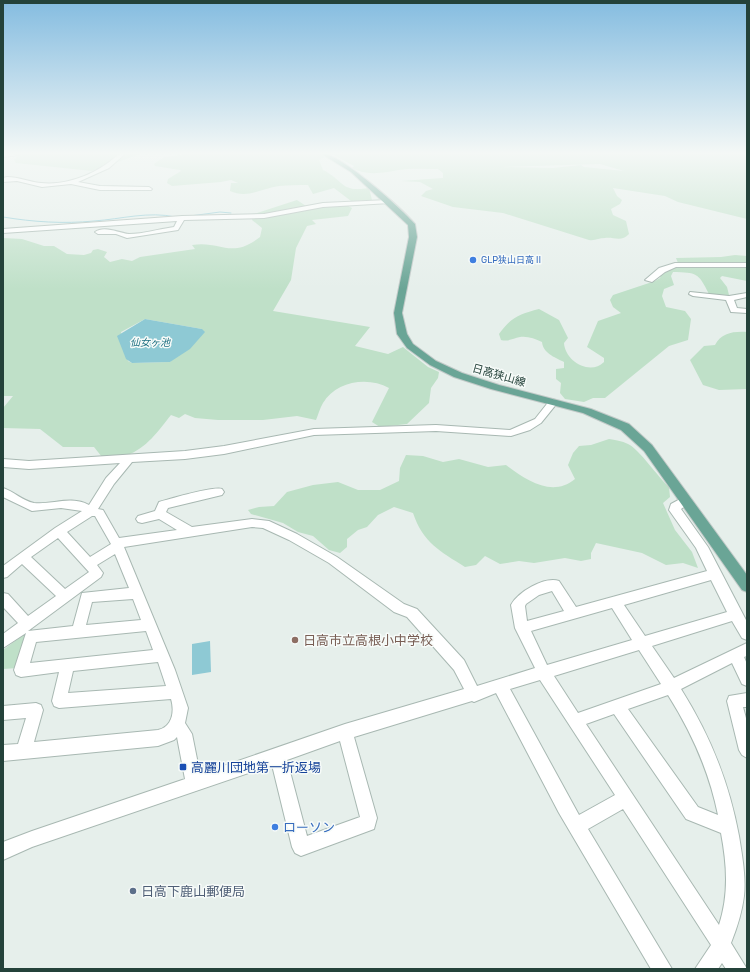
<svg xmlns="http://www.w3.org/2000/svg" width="750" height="972" viewBox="0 0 750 972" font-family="Rubik,'Noto Sans JP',sans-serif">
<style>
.green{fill:#bfe0c8;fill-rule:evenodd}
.water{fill:#8ec9d4}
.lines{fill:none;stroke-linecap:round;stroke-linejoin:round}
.stream{stroke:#8ec9d4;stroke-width:1}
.minor-casing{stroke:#a8b8b2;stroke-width:2}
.major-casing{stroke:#c2cac8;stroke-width:2}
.minor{fill:#fff;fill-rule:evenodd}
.major{fill:#6aa596;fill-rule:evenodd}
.shop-dot{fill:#3f7fe0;stroke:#f7fbf9;stroke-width:1.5}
.education-dot{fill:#8d6e63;stroke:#f7fbf9;stroke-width:1.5}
.transit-dot{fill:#1a4fb4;stroke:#f7fbf9;stroke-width:1.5}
.service-dot{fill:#5c6f8a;stroke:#f7fbf9;stroke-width:1.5}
.labels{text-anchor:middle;stroke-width:3;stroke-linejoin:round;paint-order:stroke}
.far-shop-label{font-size:9px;fill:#366cbe;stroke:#f7fbf9;text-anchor:start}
.far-water-label{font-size:10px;font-style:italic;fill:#1c6f80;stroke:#f7fbf9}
.street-label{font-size:11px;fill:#24423a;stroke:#f7fbf9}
.near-education-label{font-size:13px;fill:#785e54;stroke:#f7fbf9;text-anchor:start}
.near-transit-label{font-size:13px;fill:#164399;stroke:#f7fbf9;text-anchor:start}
.near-shop-label{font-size:13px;fill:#366cbe;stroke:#f7fbf9;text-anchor:start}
.near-service-label{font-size:13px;fill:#4e5e75;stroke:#f7fbf9;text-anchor:start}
</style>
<rect width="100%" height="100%" fill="#e6efeb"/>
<g class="green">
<polygon points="20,153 143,153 92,171 16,163 14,160"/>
<path d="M198,153H319L325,157L319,160L323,170C344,180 340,193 369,188L372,200L351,201L334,188L313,194L308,185C298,185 288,185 279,186C262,188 248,199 230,191L231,183H238L231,180L221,182L172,186L167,183L168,179L181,171L180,170L155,166L154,164L164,157Z"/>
<path d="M330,153H747V203H745L747,204V219L678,202L665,196L613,188L617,196L622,200L620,204L611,209L613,215L626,221L629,234C622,242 614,237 605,238C599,238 595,241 589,240L503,213L453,207L421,196L426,191L433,189L420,182L401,181L443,178V173L438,169C426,169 410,168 398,170C382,173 367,176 352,168L354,166ZM600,164L624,171L584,167L581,165L553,168L502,167Z"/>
<path d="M297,200L309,208L344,204L352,208L348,216L312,220L316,224L307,226L296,248L291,280L273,311L370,327L355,346L388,354L403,347L428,367L439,372L438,378L431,388L429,403L407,424L380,427L372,422L389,388C368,376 336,381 323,403C320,408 318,415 316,420L297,416L263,420H218L195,418L185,414L179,418L171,415C159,430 146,449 127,455C120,458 110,457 102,457L94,447H63L40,429L3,428V408L13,396H3V238L22,239L44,246H54L67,254L84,255L91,253L93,250L98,249L107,252L104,257L110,262L122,259L132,261L140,257L195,249L192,245C221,240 230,260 260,237L262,228L252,220L254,214ZM145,319L202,329L170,362L132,363L128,361L121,332Z"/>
<path d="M735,255L747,256V281L722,276L720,278L727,287L729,295L709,294C698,272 697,273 673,272L671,276L674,285L664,289L662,296L666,307L685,311L691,319L688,340L669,346L605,398H593L584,402L565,399L560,393L561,383L556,379V369L564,368V362C554,357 543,353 542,342C535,339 528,336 520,337C513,338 509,342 501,340L499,334C511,317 520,314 539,309L559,320L568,338L564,343C565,361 590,376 604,362V358L587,347L598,321L621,313L613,307L610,300L613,295L655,281L660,278L664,266L678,263L676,258L721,257Z"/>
<path d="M747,332V389L719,390L703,385L690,360L704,346L715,345C721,333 734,331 747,332Z"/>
<path d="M609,439C615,440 622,441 628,444C640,450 657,476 669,487L670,497L663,503L675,530L692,552L698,568L683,563L666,565L642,553L596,543L591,553V559L581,561L565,558L534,563L519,561L500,564L485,556L476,565L465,567C440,551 423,543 413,513L394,507L378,515L367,527L358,530L347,539V547L340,553L329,550L313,536L298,532L283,523L251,514L248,510L259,507L274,506L287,492L313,485L338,482L358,490H380L399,481L400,468L406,455L423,456L443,462L459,459L488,467L506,465C526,480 552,498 575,479L568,465L573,453L579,446L591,445Z"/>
<polygon points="23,635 29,635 18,668 3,669 3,650"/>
</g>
<g class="water">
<polygon points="145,319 202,329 205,332 190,349 170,362 132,363 126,359 117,336"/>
<polygon points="210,641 211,672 192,675 192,644"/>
</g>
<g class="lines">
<g class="stream">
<polyline points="190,216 220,212 231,213"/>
<path d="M3,217C33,222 64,224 94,221C122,219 148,211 176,217"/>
</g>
<defs>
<g id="minor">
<polygon points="3,153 19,155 3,157"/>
<path d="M120,153H126L109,168L78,182L100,186L149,187L152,189L151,190H100L71,184L42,187L17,181L3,182V178L7,177C19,177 30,182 41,183C70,186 100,172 120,153Z"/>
<path d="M388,200L390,201V203L323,207L264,218L184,220L178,230L127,238L116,234H98L95,232C104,225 119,233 129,234C143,234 159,229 174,227L177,221L3,233V229L182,216L264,214L323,203Z"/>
<polygon points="675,263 747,263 747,267 676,267 665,272 652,282 645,280 659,268"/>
<polygon points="690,292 729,296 747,293 747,297 734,300 737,308 747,309 747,313 731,312 726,300 693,296 689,294"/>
<path d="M553,399L558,402L541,423L530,430L511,436L436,431L314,435L224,454L185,459L132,462L114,484L98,509L103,510L119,538L177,530L159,519L142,523L138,522L136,519L138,516L155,511L159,502C170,499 213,486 222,489L224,492L222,495L168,508L166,512L192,527L252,519L269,521L297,534L337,557L404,604L417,609L464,660L477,686L535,668L515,628L511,605C518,592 545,576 559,581L576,607L707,571L696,548L669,510L671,504L682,498H690L692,501L681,509L708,547L747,622V640L742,638L732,621L652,646L674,678L747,643V656L744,657L747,664V686L742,684L732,663L681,689C710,735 729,782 739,836C742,855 746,876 744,896C742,912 737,928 731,943L747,969H726L722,963L718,969H695L711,945L623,809L588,829L672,969H651L559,813L496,693L474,702L472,701L354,737L377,818L374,829L301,856L295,853L292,847L272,765L32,847L3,860V842L32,831L185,779L177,737L174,740L158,746L3,761V745L18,744L26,718L3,720V706L36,703L41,705L43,710L34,742L158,730C172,727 175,712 171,699L59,708L54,706L52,701L59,672L21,677L16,675L14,670L26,633L3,648V634L18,623L3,607V593L8,594L28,616L56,596L22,564L7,577L3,578V566L55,528L82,511L61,508L32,511L3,497V488C13,491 23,501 34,503C52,505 71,495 89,505L106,478L120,463L29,469L3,467V459L29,461L185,451L224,446L314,429L436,425L510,430L535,419L550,400ZM92,516H95L111,544L90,557L67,532ZM252,527L263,528L289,540L329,563L394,612L407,617L454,670L464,689L345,724L200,774L192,734L185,723L188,708L175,670L124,547ZM58,538L89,572L65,589L31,557ZM115,554L129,588L82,593L73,626L28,631L101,577L103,573L97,565ZM711,580L727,612L645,636L624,605ZM552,591L564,611L527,621L525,606L526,604L539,595ZM133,599L141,620L86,625L92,602ZM612,608L632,640L547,665L531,631ZM146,631L153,650L30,663L36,642ZM639,650L661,684L578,713L554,676ZM158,662L166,686L68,693L73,671ZM540,680L615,795L579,815L510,689ZM668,695C692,733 709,771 718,815L698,807L628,709ZM614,714L686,819L721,833C727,865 729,894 719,925L586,724ZM340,741L360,817L307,836L287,760Z"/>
<polygon points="747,693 747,707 743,707 747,722 747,758 742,755 739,750 727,701 729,696"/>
</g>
<path id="major" d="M320,153C338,151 402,209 415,224L417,237L402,313L407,334L413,344L436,361L462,373L499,385L591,409L629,424L652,445L747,575V592L742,590L644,451L621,430L583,413L491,389L454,377L430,365L407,348L397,334L394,313L409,237L408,225L351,172Z"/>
</defs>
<use href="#minor" class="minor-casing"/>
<use href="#major" class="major-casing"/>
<use href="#minor" class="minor"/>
<use href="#major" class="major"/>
</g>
<linearGradient id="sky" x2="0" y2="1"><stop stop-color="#84bce0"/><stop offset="0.53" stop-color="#f4f8f6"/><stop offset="1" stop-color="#f4f8f6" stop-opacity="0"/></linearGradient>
<rect width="750" height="289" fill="url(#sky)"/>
<g class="shop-dot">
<circle cx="473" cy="260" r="4"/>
<circle cx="275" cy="827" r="4"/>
</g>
<circle class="education-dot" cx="295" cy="640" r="4"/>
<rect class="transit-dot" x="179" y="763" width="8" height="8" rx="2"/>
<circle class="service-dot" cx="133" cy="891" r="4"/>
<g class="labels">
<g class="far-shop-label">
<text x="481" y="263">GLP狭山日高Ⅱ</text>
</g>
<g class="far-water-label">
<text x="150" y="346">仙女ヶ池</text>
</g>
<g class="street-label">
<text transform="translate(499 375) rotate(16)" y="4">日高狭山線</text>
</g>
<g class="near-education-label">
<text x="303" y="645">日高市立高根小中学校</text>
</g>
<g class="near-transit-label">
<text x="191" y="772">高麗川団地第一折返場</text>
</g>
<g class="near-shop-label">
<text x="283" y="832">ローソン</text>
</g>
<g class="near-service-label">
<text x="141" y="896">日高下鹿山郵便局</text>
</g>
</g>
<rect width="750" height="972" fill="none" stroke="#24423a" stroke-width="8"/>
</svg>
